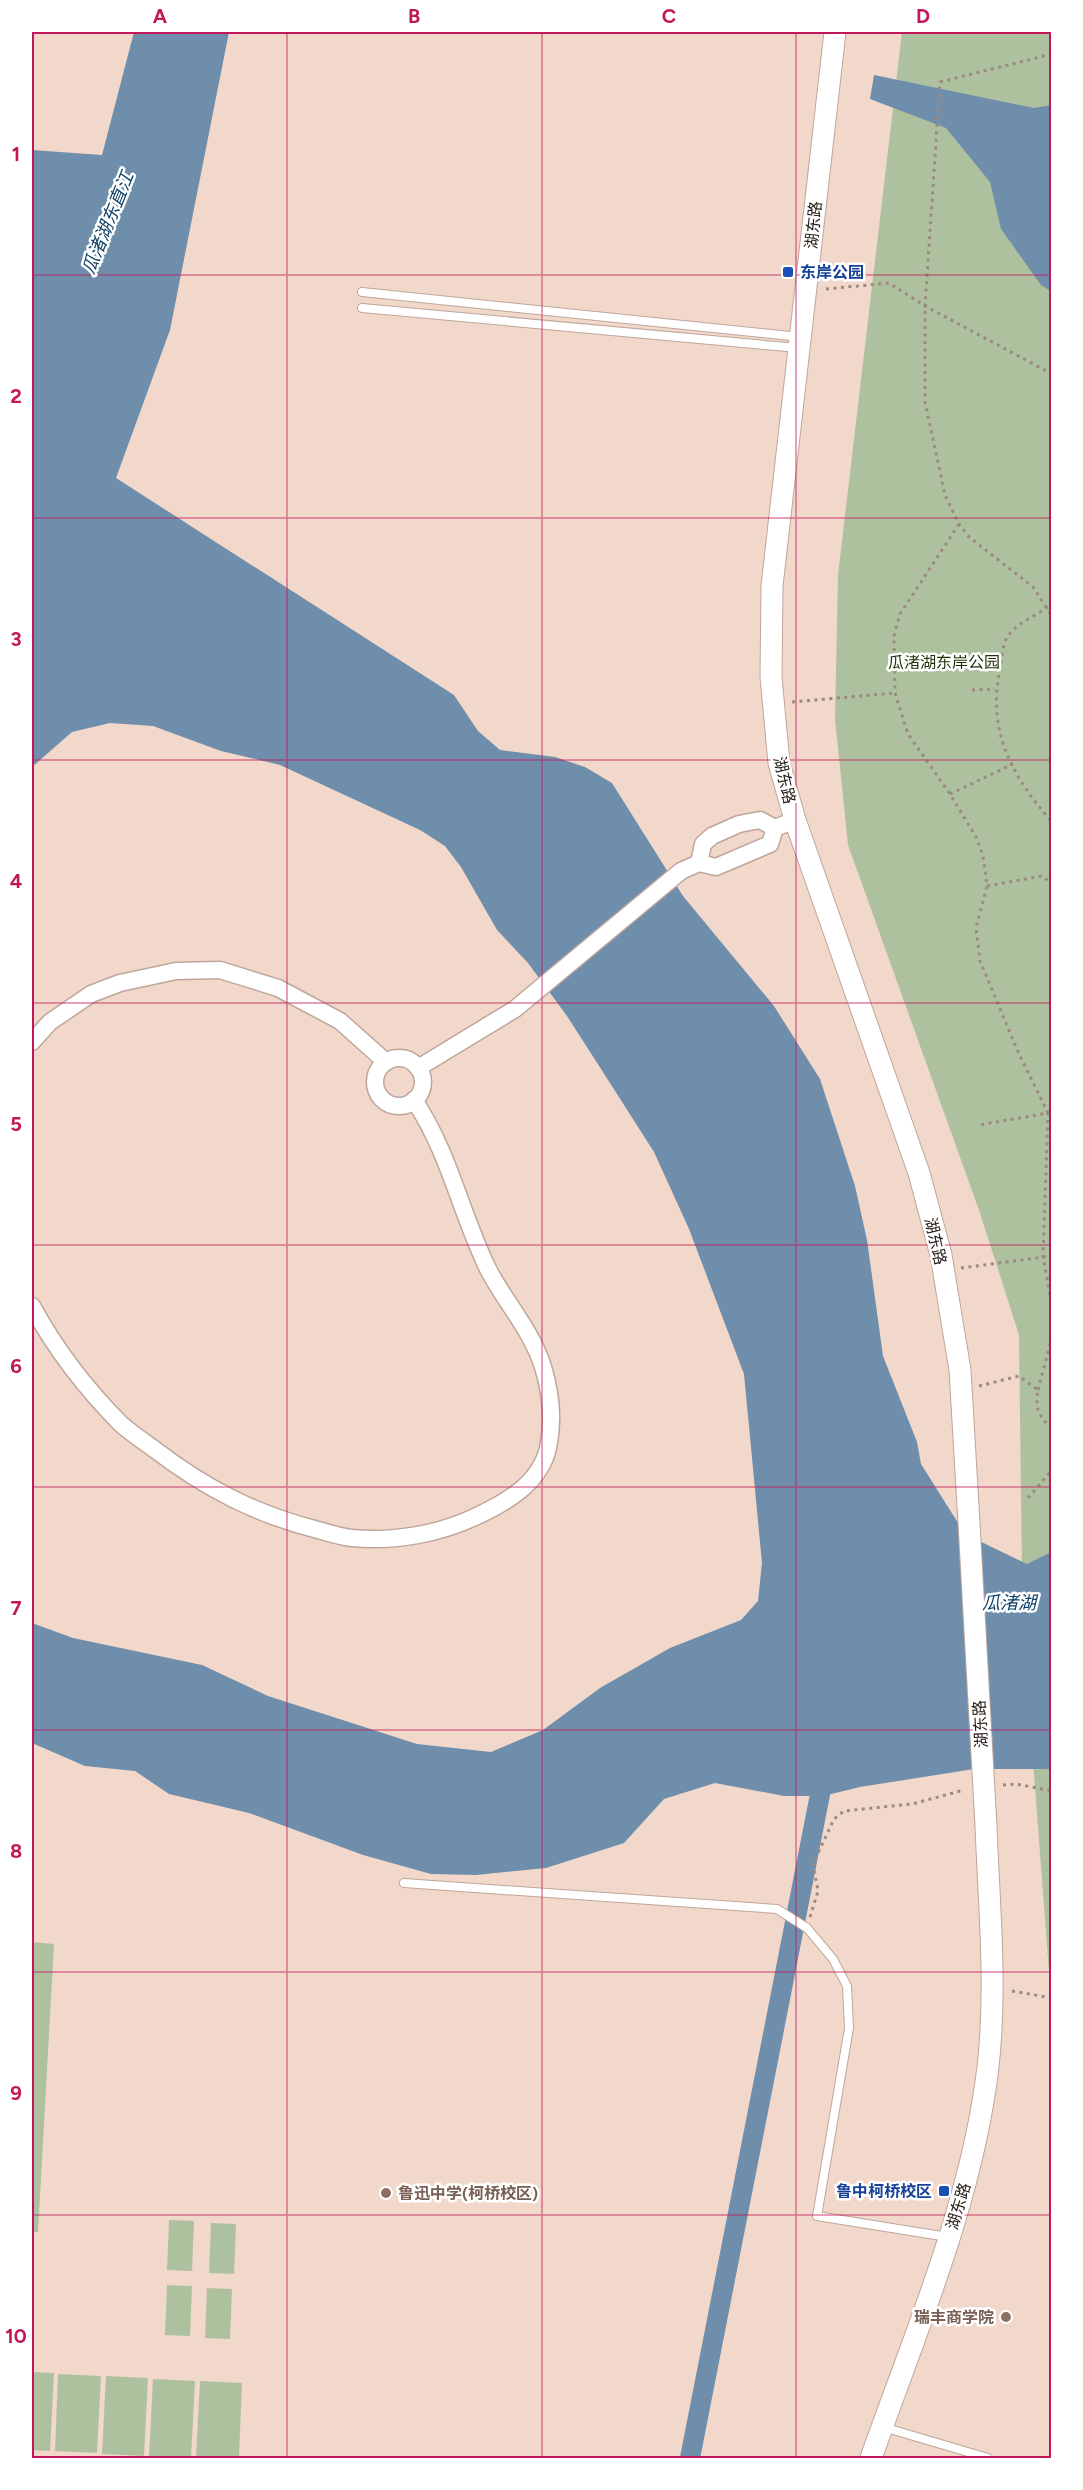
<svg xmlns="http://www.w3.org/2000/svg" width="1083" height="2490" viewBox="0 0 1083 2490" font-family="Figtree,'Noto Sans SC',sans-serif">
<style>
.green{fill:#aec19e}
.water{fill:#6f8eab}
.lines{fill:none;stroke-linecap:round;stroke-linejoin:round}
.canal{stroke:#6f8eab;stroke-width:20}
.service-casing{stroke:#bfa69a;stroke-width:10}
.minor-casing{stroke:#bfa69a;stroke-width:19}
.tertiary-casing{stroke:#bfa69a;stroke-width:23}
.path{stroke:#9c897f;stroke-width:3;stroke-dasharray:3 4.5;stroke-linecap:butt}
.service{stroke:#fff;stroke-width:8}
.minor{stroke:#fff;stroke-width:16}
.tertiary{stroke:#fff;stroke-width:21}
.tertiary-bridge-casing{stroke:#bfa69a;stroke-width:23;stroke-linecap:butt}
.tertiary-bridge{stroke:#fff;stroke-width:21}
.grid{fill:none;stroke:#c2185b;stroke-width:1.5;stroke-opacity:0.55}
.transit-dot{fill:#1a4fb4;stroke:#fff;stroke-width:2}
.education-dot{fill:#8d6e63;stroke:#fff;stroke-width:2}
.labels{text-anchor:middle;stroke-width:5;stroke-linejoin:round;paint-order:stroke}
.street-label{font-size:16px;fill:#251c17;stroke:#fff}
.transit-label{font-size:16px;font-weight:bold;fill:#164399;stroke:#fff;text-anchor:start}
.park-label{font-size:16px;fill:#1d3006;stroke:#fff}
.education-label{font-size:16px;font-weight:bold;fill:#785e54;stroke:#fff;text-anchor:start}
.water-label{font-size:18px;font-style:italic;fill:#0d4168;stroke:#fff}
.neatline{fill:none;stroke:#c2185b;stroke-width:2}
.grid-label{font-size:20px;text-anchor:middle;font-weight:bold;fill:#c2185b}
</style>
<rect width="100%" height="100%" fill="#f2d8cb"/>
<g class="green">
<polygon points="902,32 1051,32 1052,1566 1022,1574 1019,1335 980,1213 848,845 835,719 838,575"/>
<polygon points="1033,1761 1051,1763 1051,2008 1051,1998"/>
<polygon points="32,1942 54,1944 38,2232 32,2232"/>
<polygon points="169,2220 194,2221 192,2271 167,2270"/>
<polygon points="211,2223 236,2224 234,2274 209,2273"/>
<polygon points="167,2285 192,2286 190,2336 165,2335"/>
<polygon points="207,2288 232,2289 230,2339 205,2338"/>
<polygon points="32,2372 54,2373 50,2451 32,2450"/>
<polygon points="58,2374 101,2376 97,2453 55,2451"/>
<polygon points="106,2376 148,2378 144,2456 102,2454"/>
<polygon points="153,2379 195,2381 191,2458 149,2457"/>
<polygon points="200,2381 242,2383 239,2458 196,2458"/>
</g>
<g class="water">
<polygon points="134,32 229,32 170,330 116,478 454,695 478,731 500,750 555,757 585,767 612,783 683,896 774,1006 820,1079 855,1186 867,1240 883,1356 917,1442 921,1464 965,1534 1027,1564 1051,1552 1051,1769 974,1769 860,1787 823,1796 784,1796 715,1783 664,1799 624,1843 546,1868 476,1875 431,1874 363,1855 249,1813 169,1794 135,1771 85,1766 32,1743 32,1623 73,1638 202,1665 268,1696 417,1744 491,1752 543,1730 600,1688 670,1648 741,1620 758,1601 762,1563 744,1374 689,1229 654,1152 610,1083 567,1016 528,963 497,930 461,867 445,846 420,830 280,765 221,751 153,726 110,723 72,732 32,767 32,150 102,155"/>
<polygon points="874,75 1034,108 1051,105 1051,291 1041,285 1001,229 990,182 946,128 870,99"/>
</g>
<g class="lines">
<polyline class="canal" points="690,2458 825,1769"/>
<defs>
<g id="service">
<polyline points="362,292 800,337"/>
<polyline points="362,308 798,348"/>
<polyline points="404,1883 777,1909 807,1928 833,1959 847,1986 849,2028 817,2216 948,2237"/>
<polyline points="883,2427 988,2458"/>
</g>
<g id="minor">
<polyline points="775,828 770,844 716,867 699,863 703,844 712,836 739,824 760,820 775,828 795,820"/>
<polyline points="32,1042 50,1022 91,994 120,983 176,971 220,970 278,988 340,1021 386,1062"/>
<circle cx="399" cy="1082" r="24"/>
<polyline points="418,1068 515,1009 681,871 699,863"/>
<path d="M32,1306C56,1350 86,1389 121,1424C131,1433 143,1441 154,1449C205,1488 255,1514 318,1530C329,1533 341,1537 352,1538C394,1542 440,1534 477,1516C507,1502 540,1483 548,1448C554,1420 551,1393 543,1367C532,1331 505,1302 488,1269C461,1214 449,1152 414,1100"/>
</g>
<g id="tertiary">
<polyline points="835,32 772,586 771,677 779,763 795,820 919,1173 941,1255 960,1370 968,1506"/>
<path d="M871,2458C916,2331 972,2202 988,2067C997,1987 989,1906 986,1826"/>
</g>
</defs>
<use href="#service" class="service-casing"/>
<use href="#minor" class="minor-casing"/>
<use href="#tertiary" class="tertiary-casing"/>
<g class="path">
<polyline points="1052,54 940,82 925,306 925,402 945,495 959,524 969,537 1033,587 1052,616"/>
<polyline points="826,289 889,283 925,306 1052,374"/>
<polyline points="959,524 900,614 894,636 895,693 908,734 950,794 976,837 983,856 987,886 976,928 980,961 1019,1054 1048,1113 979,1125"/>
<path d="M1048,607C1035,616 1016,624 1007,637C1003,644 1002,656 1001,664C986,729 1010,774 1052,822"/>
<polyline points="972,690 995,689"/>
<polyline points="792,702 895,693"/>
<polyline points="950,794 1013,764"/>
<polyline points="987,886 1042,876 1052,884"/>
<polyline points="1052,1106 1048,1113 1043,1257 1052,1305"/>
<polyline points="961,1268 1052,1256"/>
<path d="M979,1386L1019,1376L1038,1390C1035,1407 1038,1417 1052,1428"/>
<polyline points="1038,1390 1052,1337"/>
<polyline points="1028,1498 1052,1470"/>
<polyline points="1003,1785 1016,1784 1052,1791"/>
<polyline points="810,1917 818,1891 813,1864 834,1819 844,1811 912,1804 964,1790"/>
<polyline points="1012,1991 1052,1998"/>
</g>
<use href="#service" class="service"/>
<use href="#minor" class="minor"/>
<use href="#tertiary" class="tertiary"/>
<defs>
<polyline id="tertiary-bridge" points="968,1506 986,1826"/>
</defs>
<use href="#tertiary-bridge" class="tertiary-bridge-casing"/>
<use href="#tertiary-bridge" class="tertiary-bridge"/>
</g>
<path class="grid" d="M287,32V2458M542,32V2458M796,32V2458M32,275H1052M32,518H1052M32,760H1052M32,1003H1052M32,1245H1052M32,1487H1052M32,1730H1052M32,1972H1052M32,2215H1052"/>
<g class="transit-dot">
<rect x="782" y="266" width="12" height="12" rx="3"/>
<rect x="938" y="2185" width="12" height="12" rx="3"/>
</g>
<g class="education-dot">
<circle cx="386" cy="2193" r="6"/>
<circle cx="1006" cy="2317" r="6"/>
</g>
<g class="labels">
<g class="street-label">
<text transform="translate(813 225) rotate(-84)" y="6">湖东路</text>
<text transform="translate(785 780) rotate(77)" y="6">湖东路</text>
<text transform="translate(936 1241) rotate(77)" y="6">湖东路</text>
<text transform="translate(980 1724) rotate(-93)" y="6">湖东路</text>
<text transform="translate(958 2206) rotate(-73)" y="6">湖东路</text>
</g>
<g class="transit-label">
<text x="800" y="278">东岸公园</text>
<text x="932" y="2197" text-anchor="end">鲁中柯桥校区</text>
</g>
<g class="park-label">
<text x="944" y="668">瓜渚湖东岸公园</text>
</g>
<g class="education-label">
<text x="398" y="2199">鲁迅中学(柯桥校区)</text>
<text x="994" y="2323" text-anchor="end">瑞丰商学院</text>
</g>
<g class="water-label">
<text transform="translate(108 223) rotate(-68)" y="6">瓜渚湖东直江</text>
<text x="1009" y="1609">瓜渚湖</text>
</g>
</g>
<rect width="1083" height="2490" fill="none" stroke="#ffffff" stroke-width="66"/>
<rect x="33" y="33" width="1017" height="2424" class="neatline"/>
<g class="grid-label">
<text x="160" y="23">A</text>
<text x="414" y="23">B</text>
<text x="669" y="23">C</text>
<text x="923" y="23">D</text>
<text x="16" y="161">1</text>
<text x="16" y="403">2</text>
<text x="16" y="646">3</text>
<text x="16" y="888">4</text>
<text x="16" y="1131">5</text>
<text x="16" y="1373">6</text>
<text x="16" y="1615">7</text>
<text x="16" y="1858">8</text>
<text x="16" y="2100">9</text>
<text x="16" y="2343">10</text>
</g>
</svg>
